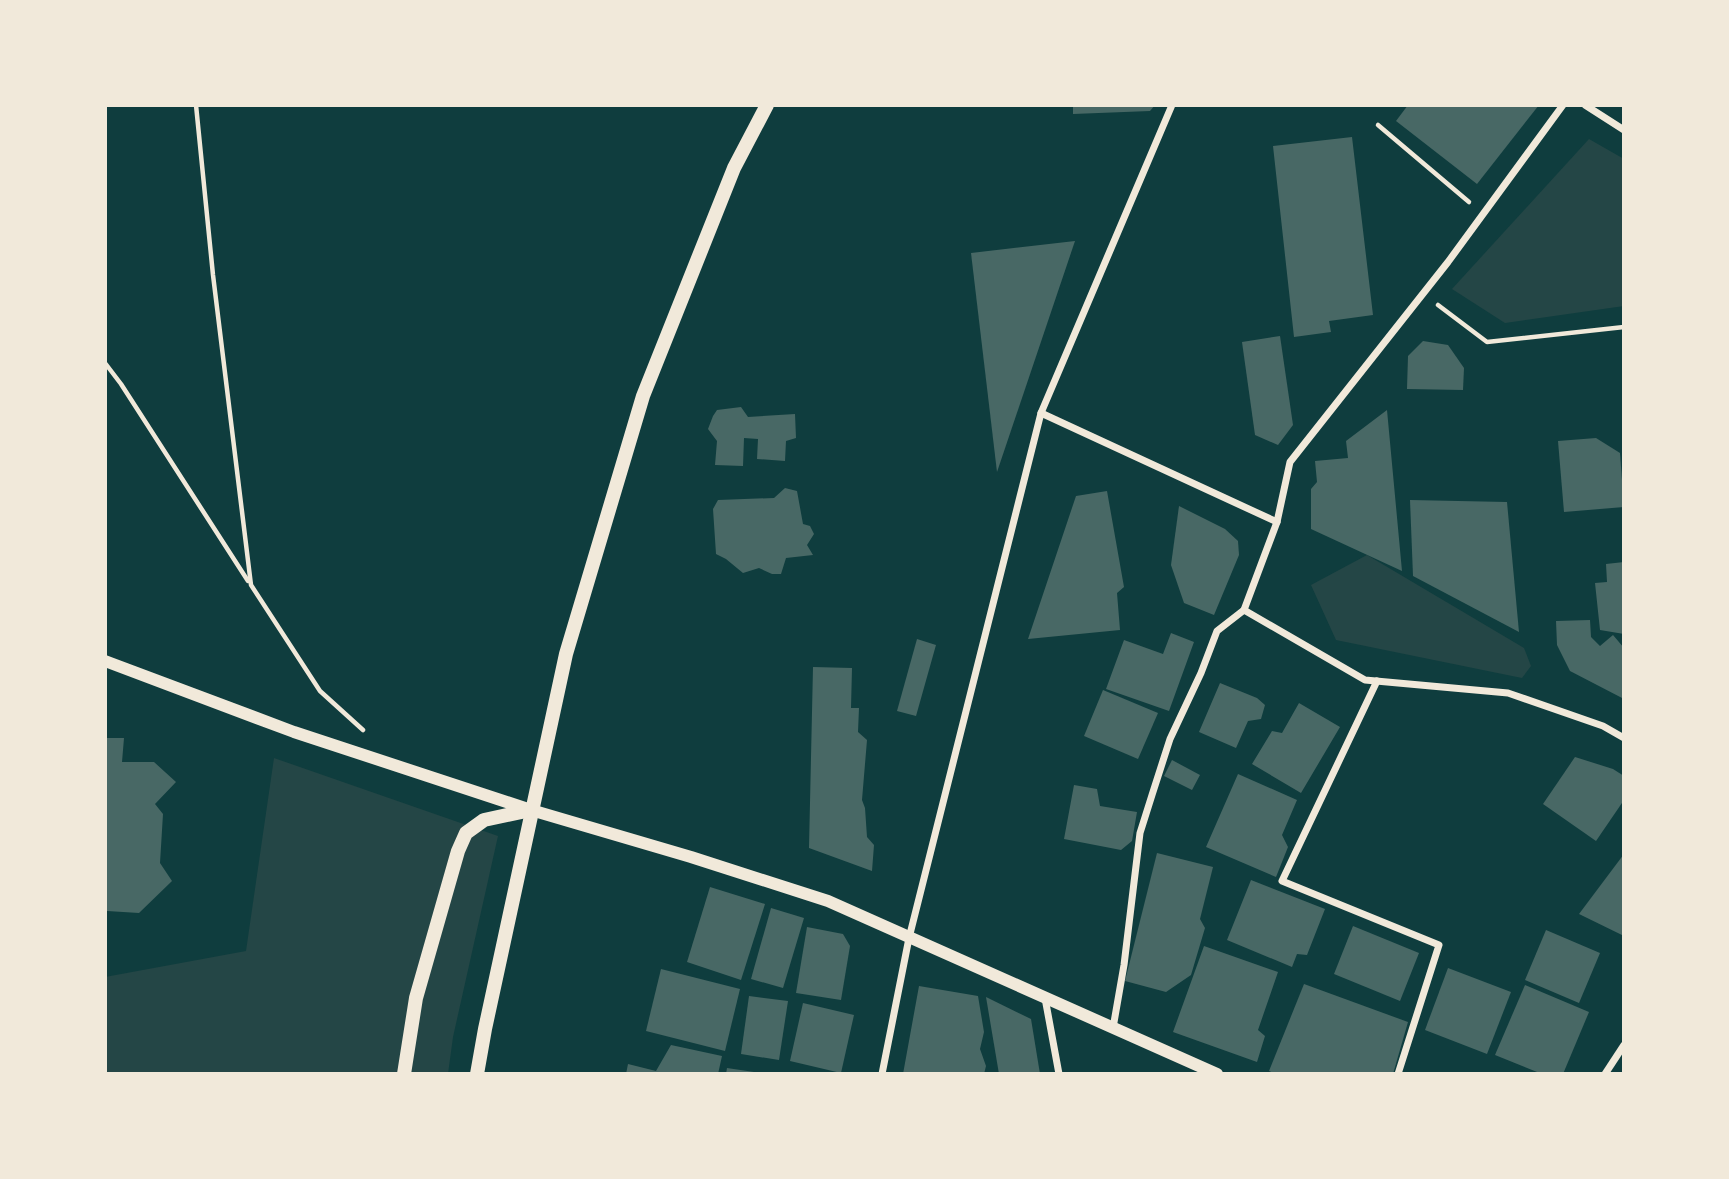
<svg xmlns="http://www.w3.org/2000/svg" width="1729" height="1179" viewBox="0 0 1729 1179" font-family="'PT Sans',sans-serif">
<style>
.green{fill:#244646}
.building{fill:#486865}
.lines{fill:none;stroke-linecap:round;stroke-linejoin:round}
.path{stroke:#f1e9da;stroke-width:4.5}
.minor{stroke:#f1e9da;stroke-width:7}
.tertiary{stroke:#f1e9da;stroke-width:12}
.secondary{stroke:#f1e9da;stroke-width:14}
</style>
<rect width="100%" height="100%" fill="#0f3d3e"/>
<g class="green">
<polygon points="1589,139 1624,159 1624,306 1505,323 1452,289"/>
<polygon points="1367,555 1524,648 1531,666 1522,678 1336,640 1311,585"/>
<polygon points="274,758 498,836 453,1037 448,1074 105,1074 105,977 246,951"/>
</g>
<g class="building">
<polygon points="1073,105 1155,105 1150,111 1073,114"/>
<polygon points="1408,105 1539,105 1477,184 1396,121"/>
<polygon points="1352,137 1373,315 1329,321 1331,332 1294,337 1273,146"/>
<polygon points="1075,241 997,472 971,253"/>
<polygon points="1280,336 1293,425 1278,445 1255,435 1242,342"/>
<polygon points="1423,341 1448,345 1464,368 1463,390 1407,389 1408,356"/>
<polygon points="741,407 748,417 795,414 796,438 786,441 785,461 757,459 758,439 744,438 743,466 715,465 717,441 708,429 713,416 717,410"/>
<polygon points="1387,410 1402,571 1311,529 1311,489 1317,482 1315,461 1348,458 1346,441"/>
<polygon points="1596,438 1620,453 1624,507 1564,512 1558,441"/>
<polygon points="785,488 797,491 803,524 810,526 814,534 807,545 813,555 786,558 781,574 772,574 759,568 743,573 726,559 716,554 713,509 718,500 774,498"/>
<polygon points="1107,491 1124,587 1117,593 1120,630 1028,639 1076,496"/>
<polygon points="1410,500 1507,502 1519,632 1413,576"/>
<polygon points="1179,506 1225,529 1238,541 1239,555 1214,615 1184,603 1171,565"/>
<polygon points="1624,562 1624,634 1600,630 1595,583 1607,582 1606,564"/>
<polygon points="1590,620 1591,637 1600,646 1613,635 1624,648 1624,699 1570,671 1557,645 1556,621"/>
<polygon points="1171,633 1194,642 1169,711 1106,689 1124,640 1163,654"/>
<polygon points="917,639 936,645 916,716 897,711"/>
<polygon points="813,667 852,668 851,708 859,708 858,732 867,740 862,800 865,808 867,837 874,845 872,871 809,848"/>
<polygon points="1220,683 1257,698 1265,705 1261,719 1248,721 1236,748 1199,732"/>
<polygon points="1103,690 1158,713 1138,759 1084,736"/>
<polygon points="1299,703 1340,727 1301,793 1252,764 1272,731 1282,733"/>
<polygon points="105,738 124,738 122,762 154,762 176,782 155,804 163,814 160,863 172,881 139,913 107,911 105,909"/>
<polygon points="1575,757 1613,769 1624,776 1624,800 1596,841 1543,804"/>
<polygon points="1172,760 1200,775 1192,790 1164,776"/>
<polygon points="1238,774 1297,800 1282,835 1288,847 1276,877 1206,847"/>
<polygon points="1074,785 1097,789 1100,806 1137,812 1132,841 1121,850 1064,839"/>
<polygon points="1157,853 1213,867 1200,919 1205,928 1191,975 1166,992 1125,981"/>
<polygon points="1624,854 1624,936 1579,914"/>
<polygon points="1251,880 1325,909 1307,955 1297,954 1292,967 1227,940"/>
<polygon points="710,887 765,904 741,980 687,962"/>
<polygon points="771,908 804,918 783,988 751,979"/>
<polygon points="1353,926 1419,953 1400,1001 1334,974"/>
<polygon points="807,927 843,934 850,946 841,1000 796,993"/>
<polygon points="1546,930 1600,953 1579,1003 1525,980"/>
<polygon points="1204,946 1278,972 1258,1030 1265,1036 1257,1062 1173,1032"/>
<polygon points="1448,968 1511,992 1487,1054 1425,1030"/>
<polygon points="661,969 740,989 725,1051 646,1031"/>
<polygon points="1304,984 1408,1022 1393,1074 1277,1074 1269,1071"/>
<polygon points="1525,985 1589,1012 1563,1074 1542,1074 1495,1055"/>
<polygon points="919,986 978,996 984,1032 980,1049 986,1066 984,1074 903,1074"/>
<polygon points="749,996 788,1001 779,1060 741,1054"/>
<polygon points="986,997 1031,1019 1040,1074 999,1074"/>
<polygon points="803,1003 854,1015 841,1073 790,1061"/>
<polygon points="671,1045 722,1056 718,1074 626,1074 628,1064 656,1071"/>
<polygon points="727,1068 754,1072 754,1074 726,1074"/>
</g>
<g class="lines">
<g class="path">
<polyline points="196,105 213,275 251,585 320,691 363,730"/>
<polyline points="1378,125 1469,202"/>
<polyline points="1438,305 1487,342 1624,327"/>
<polyline points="105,363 121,384 248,581"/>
</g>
<g class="minor">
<polyline points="1563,105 1448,262 1290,462 1277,522 1244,610 1365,680 1508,693 1603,726 1624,738"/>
<polyline points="1585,105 1624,130"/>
<polyline points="1041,413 1277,522"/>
<polyline points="1377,681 1282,881 1439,945 1398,1074"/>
<polyline points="1045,998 1059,1074"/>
<polyline points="1113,1028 1124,965 1140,833 1152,795 1170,739 1201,673 1217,631 1244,610"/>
<polyline points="882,1074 909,938 1041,413 1172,105"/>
<polyline points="1605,1074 1624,1045"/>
</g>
<polyline class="tertiary" points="105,661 294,732 531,810 691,857 828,901 1217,1074"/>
<g class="secondary">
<polyline points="404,1074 416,998 458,851 466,833 484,820 531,810"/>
<polyline points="477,1074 485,1029 566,654 643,396 734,168 767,105"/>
</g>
</g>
<rect width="1729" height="1179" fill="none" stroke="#f1e9da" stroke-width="214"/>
</svg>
